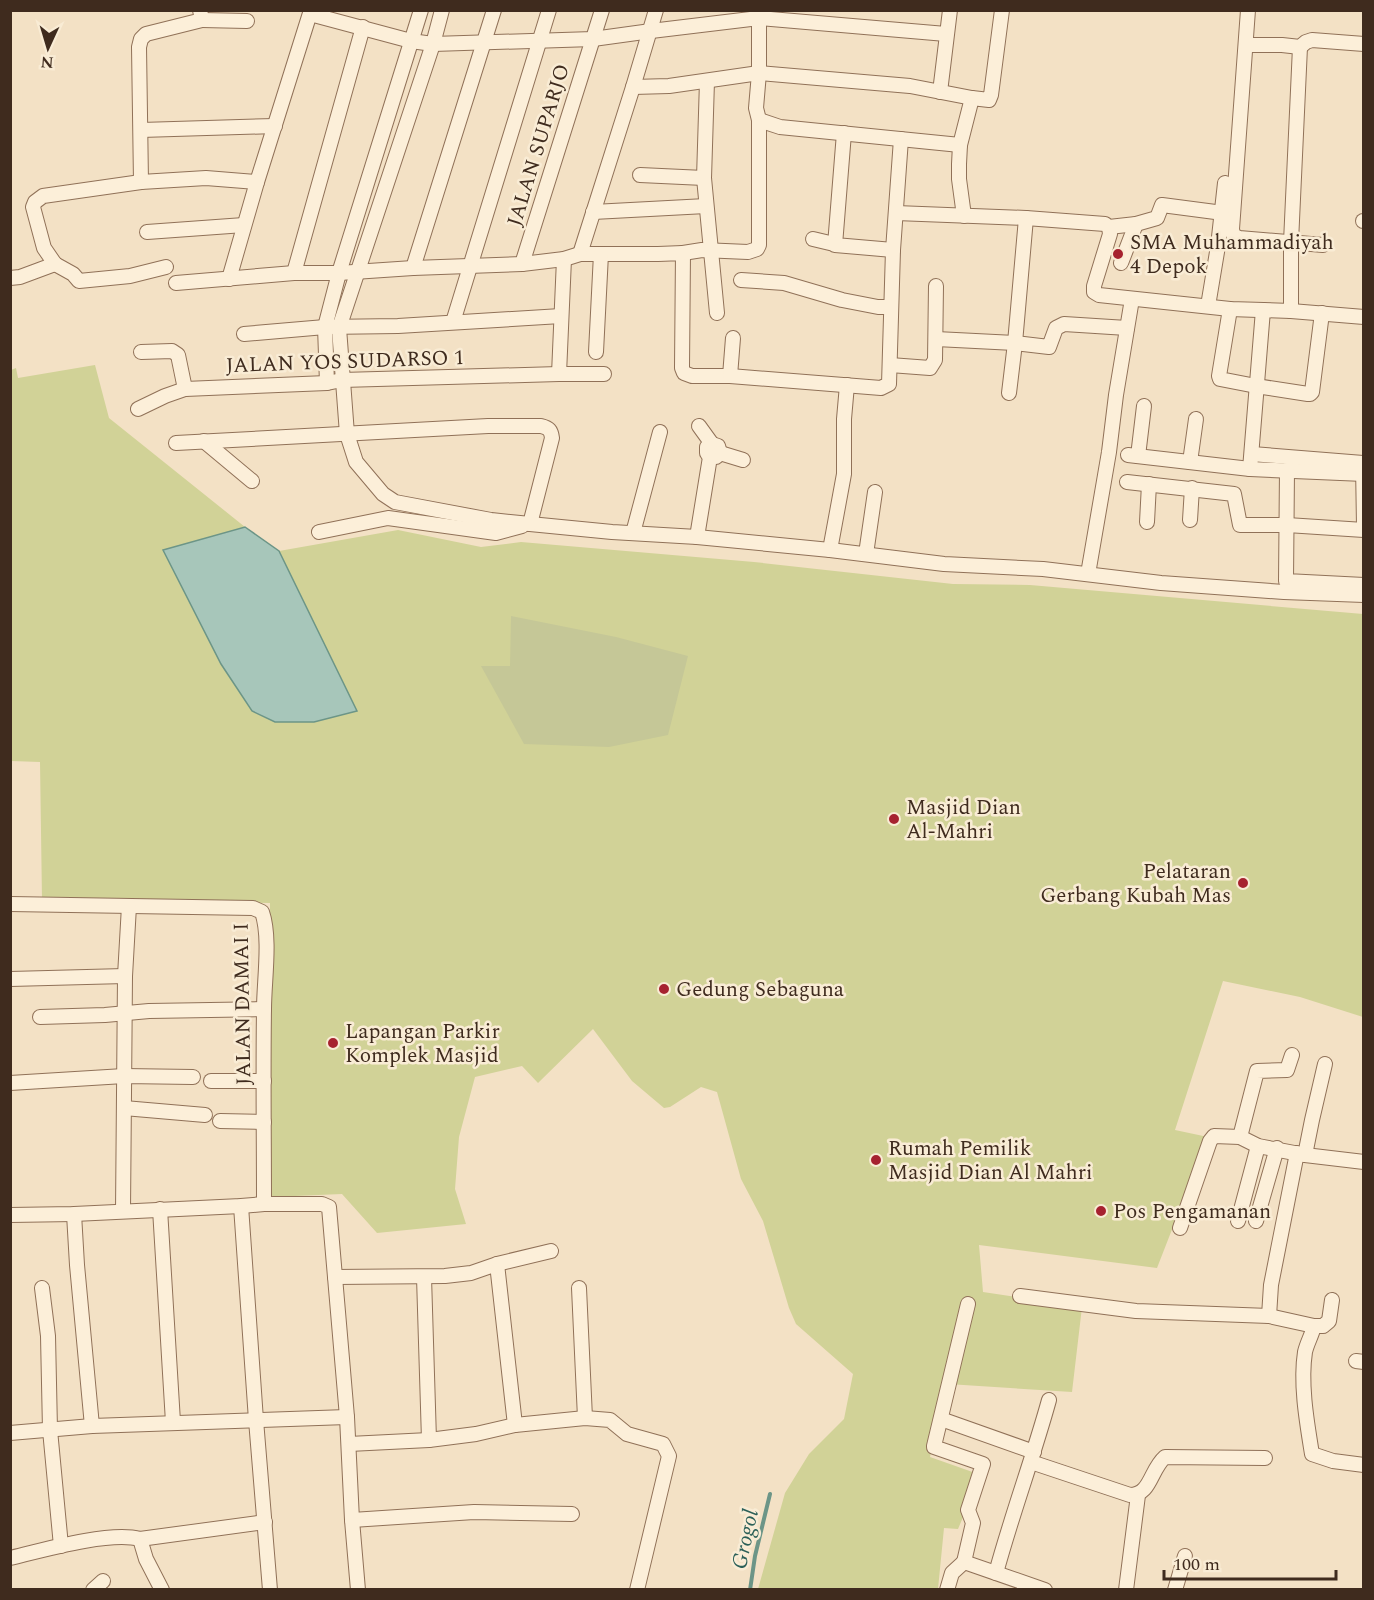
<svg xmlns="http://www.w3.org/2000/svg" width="1374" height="1600" viewBox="0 0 1374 1600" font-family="Spectral,serif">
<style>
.green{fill:#d1d297}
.cemetery{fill:#c5c797}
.water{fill:#a7c6ba;stroke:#6c9587;stroke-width:1.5}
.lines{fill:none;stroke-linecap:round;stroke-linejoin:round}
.stream{stroke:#6c9587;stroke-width:4}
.minor-casing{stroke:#907158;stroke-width:16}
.minor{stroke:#fcefd9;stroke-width:14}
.poi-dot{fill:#a6222f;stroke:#f9ecd5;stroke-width:2}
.labels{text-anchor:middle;stroke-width:5;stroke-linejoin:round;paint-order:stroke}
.street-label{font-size:21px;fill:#3f2b1e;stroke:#f9ecd5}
.poi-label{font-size:21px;fill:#3f2b1e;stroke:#f9ecd5;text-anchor:start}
.water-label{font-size:22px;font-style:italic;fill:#2c6058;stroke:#f9ecd5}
</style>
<rect width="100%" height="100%" fill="#f3e1c5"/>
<polygon class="green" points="95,365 109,418 245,527 279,551 398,530 481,547 521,542 754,562 953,584 1030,585 1363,614 1363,1017 1300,997 1223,981 1175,1130 1208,1137 1157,1268 979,1245 983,1292 1082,1307 1072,1392 948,1384 930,1457 981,1475 958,1529 944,1528 938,1589 758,1589 785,1493 809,1454 844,1419 853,1374 796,1324 789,1308 763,1221 741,1179 717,1092 701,1087 670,1107 664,1108 632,1081 593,1029 538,1083 522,1066 475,1077 459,1137 455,1189 466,1224 377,1233 342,1194 271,1197 270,903 42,900 40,762 11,761 11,370 16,368 18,378"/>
<polygon class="cemetery" points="511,616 616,637 688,656 668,735 609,747 524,744 481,666 510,666"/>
<polygon class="water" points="245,527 279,551 357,711 314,722 275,722 252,711 221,664 163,550"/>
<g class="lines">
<polyline class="stream" points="750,1590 755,1556 770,1494"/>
<defs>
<g id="minor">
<polyline points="442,10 433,44 339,328 347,434 356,462 383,494 395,502 491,520 530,524 612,532 697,537 830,550 944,564 1043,569 1161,583 1284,592 1364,595"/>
<polyline points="656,10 633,87 580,254 658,254 683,253 682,368 684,373 692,376 730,376 881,388 889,384 893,250 901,139"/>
<polyline points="1248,10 1232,229 1233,235 1239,238 1323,245"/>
<polyline points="310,14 411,41 433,44 593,39 651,31 759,18 946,34"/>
<polyline points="202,20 247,21"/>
<polyline points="1247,45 1282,45 1300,47 1306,42 1312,40 1364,44"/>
<polyline points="707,81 704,178 717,313"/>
<polyline points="633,87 669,86 759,73 910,86 972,98"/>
<polyline points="940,92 950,10"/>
<polyline points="759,120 780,127 960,145"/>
<polyline points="141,130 275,126"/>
<polyline points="844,133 835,245 893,250"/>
<polyline points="640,175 704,178"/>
<polyline points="141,182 139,47 141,39 146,34 202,20 200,10"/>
<polyline points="593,212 706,206"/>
<polyline points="896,213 1026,218 1105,224 1109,227 1136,224 1157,218 1162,205 1223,213"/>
<polyline points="964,216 959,179 959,164 960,145 972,98 989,100 991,95 1002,10"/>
<polyline points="1363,221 1364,221"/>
<polyline points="1109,227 1110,234 1094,286 1094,292 1099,295 1230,309 1291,311 1364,317"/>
<polyline points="147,232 244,225"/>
<polyline points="813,239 834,244"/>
<polyline points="683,253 702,250 748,252 757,249 759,245 759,120 756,108 759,73 759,12"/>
<polyline points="1121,263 1136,224"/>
<polyline points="55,264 73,274 79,281 130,276 166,267"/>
<polyline points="522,264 602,10"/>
<polyline points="413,268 494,10"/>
<polyline points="294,273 363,27"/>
<polyline points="10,278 20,277 55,264 44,248 33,207 35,202 43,196 141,182 206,178 257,182"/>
<polyline points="229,279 257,182 311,10"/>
<polyline points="741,280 784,283 842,300 878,307 891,307"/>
<polyline points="176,283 294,273 339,273 413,268 522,264 564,259 580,254"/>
<polyline points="1208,306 1218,246 1225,183"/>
<polyline points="1230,309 1219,376 1220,379 1256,386 1308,394 1310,394 1312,392 1322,313"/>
<polyline points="1291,311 1291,242 1300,47"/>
<polyline points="453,322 549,10"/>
<polyline points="244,334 325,327 398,326 561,316"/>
<polyline points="936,339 1015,343 1049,347 1056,328 1064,324 1127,328"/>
<polyline points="141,352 172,351 178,355 185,389"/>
<polyline points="596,352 601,254"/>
<polyline points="890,365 930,368 935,360 936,286"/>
<polyline points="559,374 564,259"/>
<polyline points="730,376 733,338"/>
<polyline points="327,383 325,327 339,273 421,10"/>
<polyline points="1009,393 1015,343 1026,218"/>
<polyline points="138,409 165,396 185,389 327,383 342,380 559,374 604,374"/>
<polyline points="699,426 712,444"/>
<polyline points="204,441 252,481"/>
<path d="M176,443L488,426H541C549,428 551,430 552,438L530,524"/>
<polygon points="712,444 718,446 720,453 716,457 710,457 707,453 707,447"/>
<polyline points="720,453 743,460"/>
<polyline points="1252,454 1363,463"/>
<polyline points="1128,455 1250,469 1364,474"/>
<polyline points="1138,456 1144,406"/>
<polyline points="1190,462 1196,419"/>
<polyline points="1363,465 1364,526"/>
<polyline points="1250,469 1263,310"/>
<polyline points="1287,470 1286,581 1364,585"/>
<polyline points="1127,482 1234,494 1240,525 1287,525 1364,530"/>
<polyline points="1190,520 1192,488"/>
<polyline points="1147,522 1149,484"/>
<polyline points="319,532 388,518 496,533 522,526"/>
<polyline points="633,533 660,432"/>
<polyline points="697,537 710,457"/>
<polyline points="830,550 844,474 844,419 847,385"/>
<polyline points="866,554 875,492"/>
<polyline points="1088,574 1109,452 1116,395 1132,299"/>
<path d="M10,904L253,908L262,912C271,938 264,981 264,1009C263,1074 264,1139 264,1204"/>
<polyline points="10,979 125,976"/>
<polyline points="40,1017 105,1015 149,1011 264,1009"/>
<polyline points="211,1081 264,1081"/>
<polyline points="10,1083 124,1076 193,1077"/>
<polyline points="124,1108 205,1115"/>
<polyline points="220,1121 264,1122"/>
<polyline points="1240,1137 1257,1071 1287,1070 1292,1055"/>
<polyline points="1305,1155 1312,1120 1325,1064"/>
<polyline points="241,1206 256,1420 270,1590"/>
<polyline points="160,1209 173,1422"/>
<polyline points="123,1211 125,976 129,906"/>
<polyline points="74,1214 77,1265 92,1426"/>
<polyline points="10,1215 74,1214 241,1206 264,1204 322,1204 329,1207 347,1417 352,1520 358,1590"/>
<polyline points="1238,1221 1258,1146"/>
<polyline points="1256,1221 1277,1148"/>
<polyline points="1180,1228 1210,1141 1214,1136 1240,1137 1258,1146 1305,1155 1364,1162"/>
<polyline points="497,1264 515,1425"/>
<polyline points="335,1277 445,1276 471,1273 497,1264 551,1251"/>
<polyline points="424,1277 429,1440"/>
<polyline points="42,1288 48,1336 50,1430 61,1546"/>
<polyline points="579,1288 585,1418"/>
<polyline points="1020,1296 1136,1311 1269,1316 1314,1326 1323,1326 1329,1321 1332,1300"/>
<polyline points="1269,1316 1271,1285 1297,1153"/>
<path d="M1314,1326C1312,1335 1307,1343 1305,1352C1300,1384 1307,1423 1312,1454L1333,1461L1364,1465"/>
<polyline points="1356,1361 1364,1362"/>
<polyline points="941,1419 1034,1452"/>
<polyline points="10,1433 92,1426 347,1417"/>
<polyline points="349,1444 429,1440 476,1434 515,1425 585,1418 610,1420 627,1434 663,1444 669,1456 637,1590"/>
<path d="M1031,1462L1130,1495C1151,1495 1150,1470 1165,1457L1265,1458"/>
<polyline points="352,1520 474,1512 572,1514"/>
<polyline points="140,1539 146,1559 162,1590"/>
<path d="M10,1558C43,1550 109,1531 140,1539L265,1522"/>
<polyline points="964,1562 973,1523 968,1510 983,1464 934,1447 934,1446 968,1304"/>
<path d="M996,1573C1012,1514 1033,1458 1049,1400"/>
<polyline points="93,1590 103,1581"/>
<polyline points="947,1590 952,1573 964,1562 1045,1590"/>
<polyline points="1126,1590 1138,1495"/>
<polyline points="1175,1590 1185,1556"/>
</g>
</defs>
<use href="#minor" class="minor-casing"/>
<use href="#minor" class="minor"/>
</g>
<g class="poi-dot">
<circle cx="1118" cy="254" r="6"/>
<circle cx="894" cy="819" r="6"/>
<circle cx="1243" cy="883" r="6"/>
<circle cx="664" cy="989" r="6"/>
<circle cx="333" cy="1043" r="6"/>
<circle cx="876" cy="1160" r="6"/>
<circle cx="1101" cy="1211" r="6"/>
</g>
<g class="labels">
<g class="street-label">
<text transform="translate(538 145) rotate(-73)" y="7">JALAN SUPARJO</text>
<text transform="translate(345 361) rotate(-2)" y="7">JALAN YOS SUDARSO 1</text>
<text transform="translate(242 1004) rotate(-91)" y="7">JALAN DAMAI I</text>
</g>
<g class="poi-label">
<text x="1130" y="249">SMA Muhammadiyah<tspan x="1130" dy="24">4 Depok</tspan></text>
<text x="906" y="814">Masjid Dian<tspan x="906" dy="24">Al-Mahri</tspan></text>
<text x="1231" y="878" text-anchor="end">Pelataran<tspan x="1231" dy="24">Gerbang Kubah Mas</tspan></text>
<text x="676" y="996">Gedung Sebaguna</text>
<text x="345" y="1038">Lapangan Parkir<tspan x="345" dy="24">Komplek Masjid</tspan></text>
<text x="888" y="1155">Rumah Pemilik<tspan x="888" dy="24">Masjid Dian Al Mahri</tspan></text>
<text x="1113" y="1218">Pos Pengamanan</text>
</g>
<g class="water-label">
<text transform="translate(744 1539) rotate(-78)" y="8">Grogol</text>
</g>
</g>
<rect width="1374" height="1600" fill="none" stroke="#3f2b1e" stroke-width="24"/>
<g transform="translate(48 48) rotate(184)" stroke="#f9ecd5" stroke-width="4.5" paint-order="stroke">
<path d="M0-4.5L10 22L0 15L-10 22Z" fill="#3f2b1e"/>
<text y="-9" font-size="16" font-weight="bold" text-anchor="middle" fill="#3f2b1e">N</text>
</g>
<path d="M1164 1570v9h172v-9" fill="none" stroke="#3f2b1e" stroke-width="3"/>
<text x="1173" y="1570" font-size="18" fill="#3f2b1e" stroke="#f9ecd5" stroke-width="4.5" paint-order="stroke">100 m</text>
</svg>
